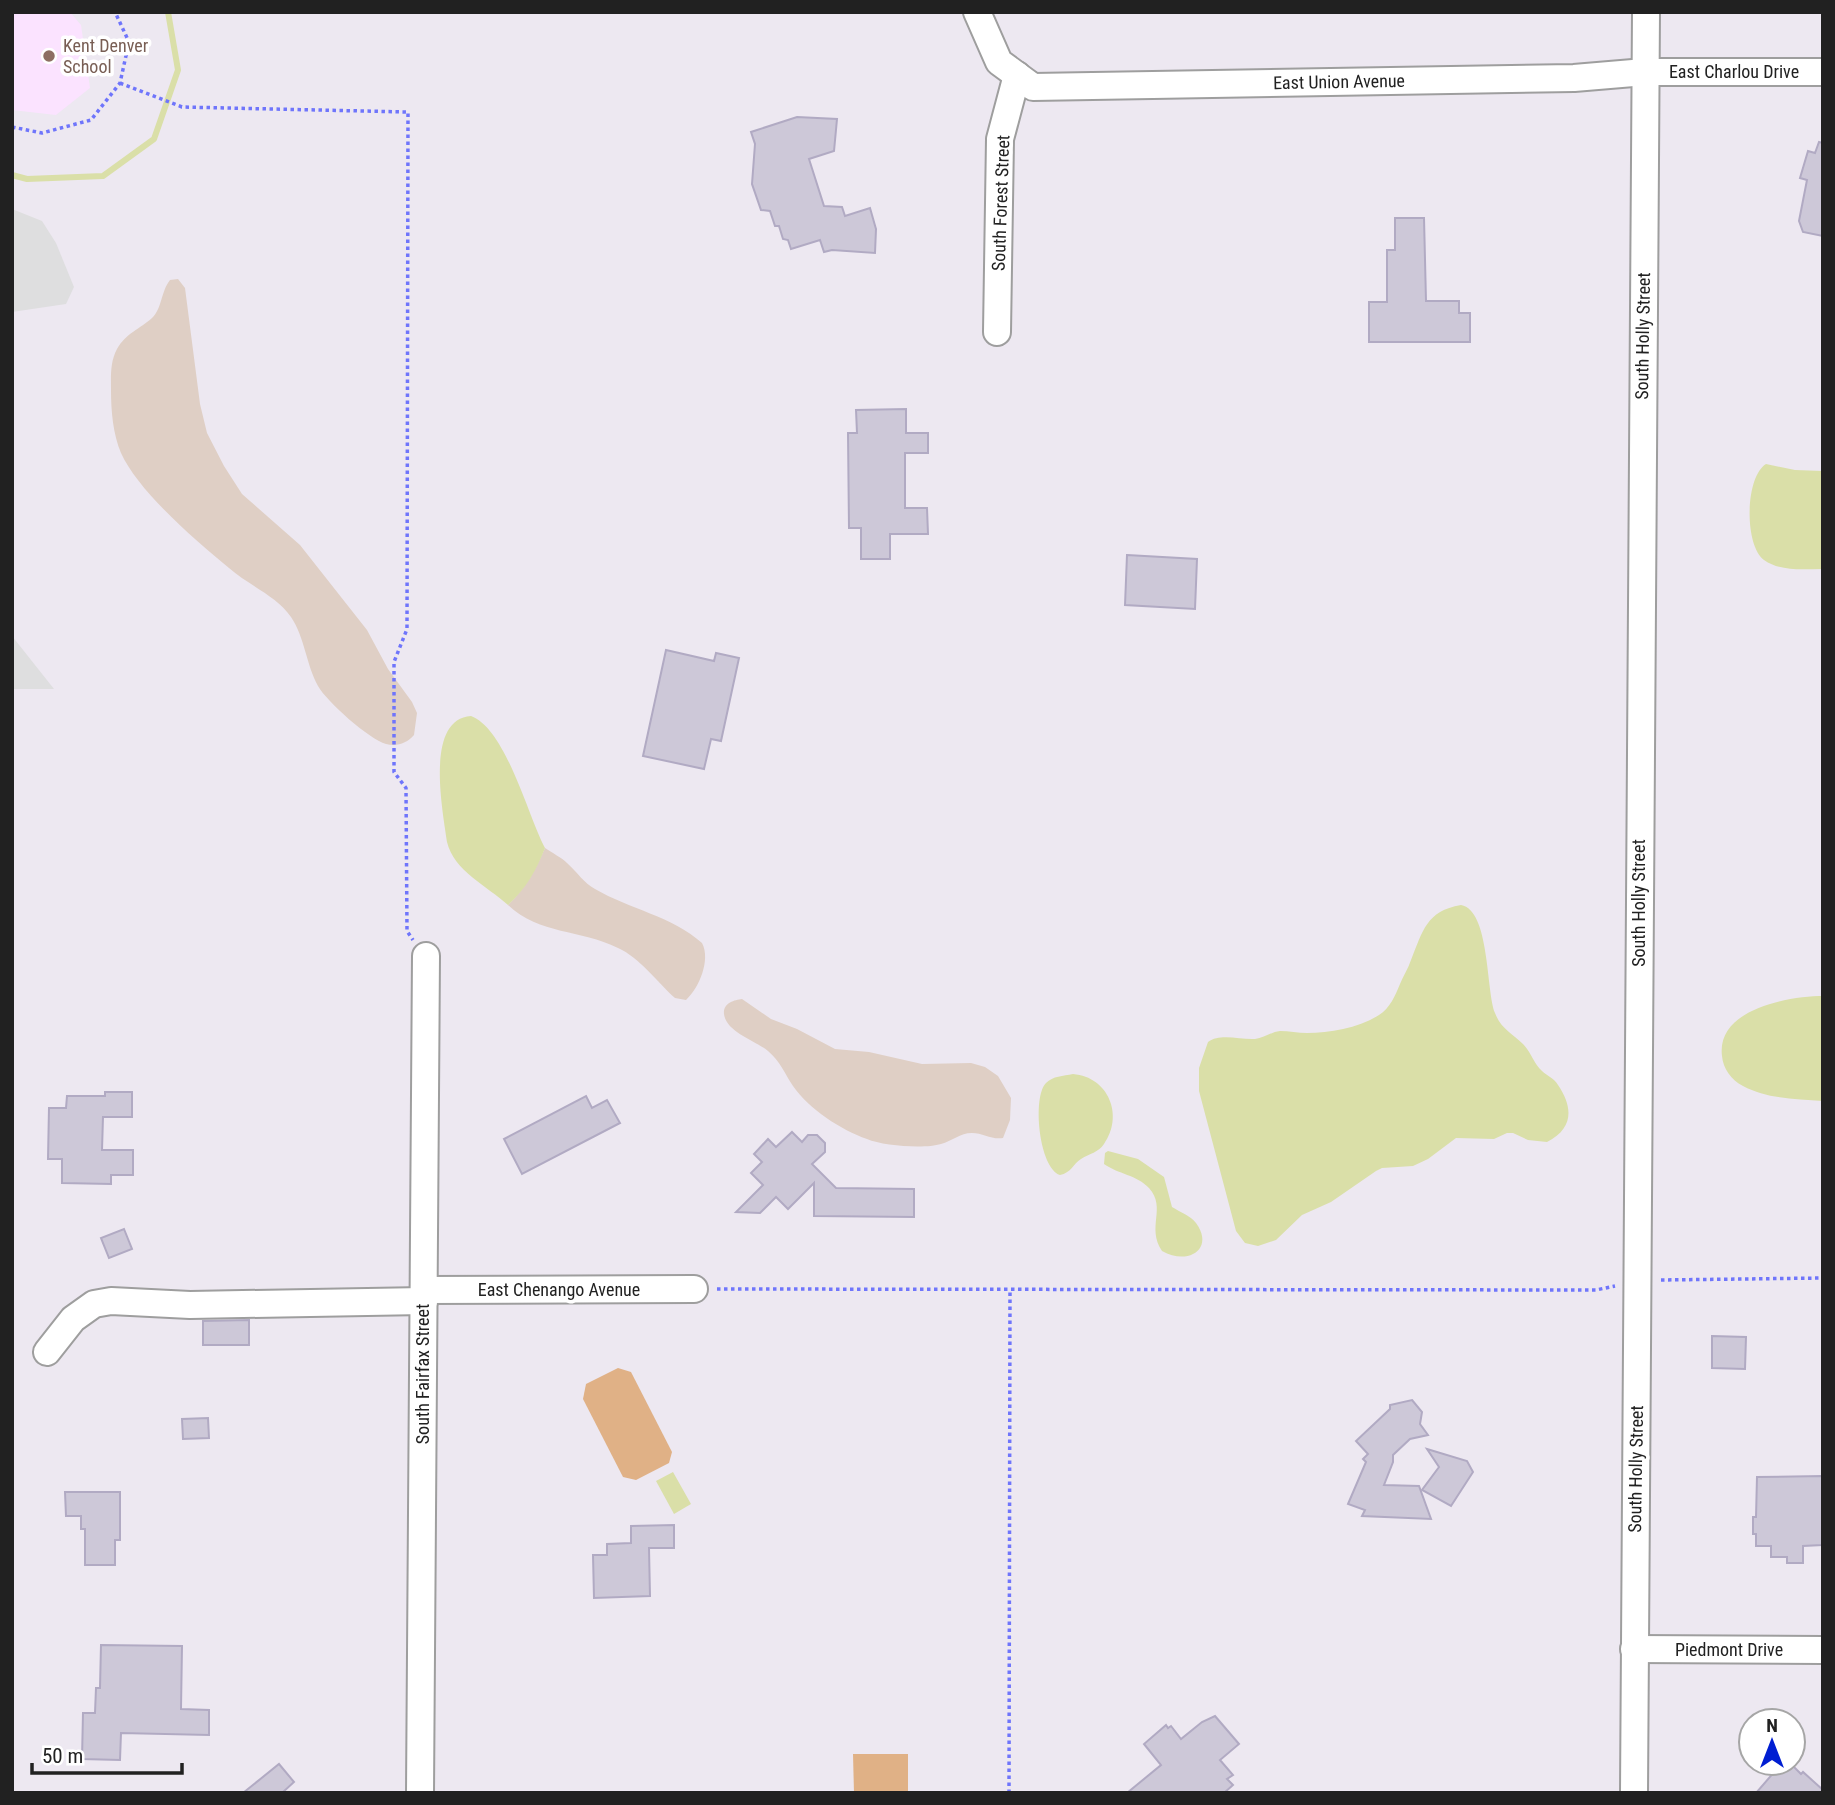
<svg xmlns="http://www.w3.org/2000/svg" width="1835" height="1805" viewBox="0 0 1835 1805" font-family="'Roboto Condensed',sans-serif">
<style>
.residential{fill:#dededf}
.education{fill:#fbe3ff}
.wetland{fill:#dfcfc5}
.pitch{fill:#e0b186}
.water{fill:#dadfa8}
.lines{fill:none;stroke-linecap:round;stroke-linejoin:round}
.stream{stroke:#dadfa8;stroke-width:6}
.building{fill:#cdc8d8;stroke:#b1aac3;stroke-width:2}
.minor-casing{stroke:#9e9e9e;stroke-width:30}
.path{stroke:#6f75fb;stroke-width:3.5;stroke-dasharray:3.5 3.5;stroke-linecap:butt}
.minor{stroke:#fff;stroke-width:26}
.education-dot{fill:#8d6e63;stroke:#fff;stroke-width:2.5}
.labels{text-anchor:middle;stroke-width:7;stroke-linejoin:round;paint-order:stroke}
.education-label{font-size:18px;fill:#785e54;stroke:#fff;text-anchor:start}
.street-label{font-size:18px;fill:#212121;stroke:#fff}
</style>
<rect width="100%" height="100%" fill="#ede8f1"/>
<g class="residential">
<polygon points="12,209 42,221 56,243 74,287 66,304 12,312"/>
<polygon points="12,636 54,689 12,689"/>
</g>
<polygon class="education" points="12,12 70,12 81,25 90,88 56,115 12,110"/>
<g class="wetland">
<path d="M178,279L185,288L200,404L207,433L224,466L242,494L300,545L367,630L388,669L412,702L417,713L414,735C407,743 397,747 386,744C369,739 327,702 318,686C306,664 305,638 291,617C277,596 248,585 229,568C196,541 138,491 121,453C113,434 111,411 111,390C111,376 110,362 117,349C126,333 140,329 152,318C162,309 161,291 170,280Z"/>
<path d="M545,848C552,853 561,857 567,863C577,872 584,883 595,889C629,909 672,916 702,943C711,960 699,988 686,1000L675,998C657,982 640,958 618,948C580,929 540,935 508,905C525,889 536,869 545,848Z"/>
<path d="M742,999L771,1019L797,1029L835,1049L869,1052L922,1064L971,1063L985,1067L998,1076L1011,1098L1010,1120L1003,1138C992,1140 983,1133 972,1133C960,1133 952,1141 941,1144C925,1149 883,1146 867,1139C841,1130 809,1109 793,1086C785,1074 780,1061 768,1051C756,1041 726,1032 724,1014C723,1003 734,1000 742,999Z"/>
</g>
<g class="pitch">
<polygon points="618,1368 631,1372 672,1452 669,1463 636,1480 623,1477 583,1399 586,1384"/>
<polygon points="853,1754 908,1754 908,1793 854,1793"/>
</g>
<g class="water">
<path d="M1766,464L1795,470L1823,471V569C1803,569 1781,572 1764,560C1744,545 1745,477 1766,464Z"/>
<path d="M471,716C506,729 528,816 545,848C537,869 526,889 508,905C487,886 454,871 447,842C443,812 424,719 471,716Z"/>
<path d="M1461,905C1490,910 1486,991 1495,1013C1501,1029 1512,1033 1523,1044C1531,1052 1534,1064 1542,1071C1547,1076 1554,1078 1558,1085C1573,1107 1574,1128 1547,1142L1528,1140L1513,1133H1507L1494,1139L1456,1138L1428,1159L1413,1166L1382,1168L1376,1171L1331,1202L1302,1215L1276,1240L1258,1246L1245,1243L1236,1231L1199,1091V1068L1208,1042C1220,1033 1241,1040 1255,1039C1264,1038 1271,1032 1280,1031C1289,1031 1298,1033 1307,1033C1330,1033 1359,1028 1379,1015C1390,1008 1395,996 1400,984C1403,976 1408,969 1411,960C1423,931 1426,911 1461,905Z"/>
<path d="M1823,996V1101C1796,1099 1767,1099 1743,1086C1731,1080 1723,1068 1722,1056C1716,1009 1789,996 1823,996Z"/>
<path d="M1073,1074C1109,1077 1124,1116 1104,1144C1098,1153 1090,1153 1081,1159C1073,1164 1071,1173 1060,1175C1039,1168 1032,1097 1046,1083C1053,1076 1063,1076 1073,1074Z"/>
<path d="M1108,1151L1138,1159L1164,1177L1172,1207C1180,1212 1191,1216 1196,1223C1215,1249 1188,1266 1162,1251C1146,1227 1167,1208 1149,1188C1137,1175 1118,1174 1104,1164L1105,1153Z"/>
<polygon points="673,1472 691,1504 674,1514 656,1481"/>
</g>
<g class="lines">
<polyline class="stream" points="12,175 27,179 103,176 154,139 178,70 168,12"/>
</g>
<g class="building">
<polygon points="797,117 837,119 834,151 809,159 824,206 842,207 845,216 870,208 876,229 875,253 832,250 824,252 820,240 791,249 788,240 783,239 779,226 775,226 770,211 761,210 752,184 755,144 751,132"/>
<polygon points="1819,142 1823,143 1823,236 1803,232 1799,221 1807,180 1800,178 1808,151 1815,153"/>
<polygon points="1395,218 1424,218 1426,301 1459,301 1459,313 1470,313 1470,342 1369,342 1369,302 1387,302 1387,250 1395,250"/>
<polygon points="906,409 906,433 928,433 928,453 905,453 905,508 927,508 928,534 890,534 890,559 861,559 861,528 849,528 848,433 857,433 856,410"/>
<polygon points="1127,555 1197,559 1195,609 1125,605"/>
<polygon points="666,650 714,661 716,653 739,658 721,741 711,739 704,769 643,756"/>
<polygon points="105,1092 132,1092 132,1117 103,1117 102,1150 133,1150 133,1175 111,1175 111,1184 62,1183 62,1159 48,1159 49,1108 66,1108 67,1096 105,1096"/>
<polygon points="586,1096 592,1108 607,1100 620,1123 522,1174 504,1139"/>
<polygon points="792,1132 802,1142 808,1135 817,1135 825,1143 825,1152 812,1164 836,1188 914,1189 914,1217 814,1216 814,1183 788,1209 776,1197 760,1213 736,1212 763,1185 751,1173 762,1162 754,1154 768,1139 776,1147"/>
<polygon points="124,1229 132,1249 109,1258 101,1238"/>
<polygon points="249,1320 249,1345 203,1345 203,1321"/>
<polygon points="1712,1336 1746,1337 1745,1369 1712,1368"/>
<polygon points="1412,1400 1422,1412 1420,1424 1428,1435 1410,1439 1393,1455 1393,1462 1384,1485 1419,1486 1431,1519 1362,1516 1365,1510 1348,1504 1366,1462 1363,1459 1368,1454 1356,1441 1390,1409 1390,1405"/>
<polygon points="208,1418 209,1438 183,1439 182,1419"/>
<polygon points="1427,1449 1467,1461 1473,1472 1451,1506 1422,1490 1439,1467"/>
<polygon points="1822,1476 1822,1545 1803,1546 1803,1563 1787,1563 1787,1557 1771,1557 1771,1546 1756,1546 1756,1534 1753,1534 1753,1517 1756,1517 1757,1477"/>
<polygon points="65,1492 120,1492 120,1540 115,1540 115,1565 85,1565 85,1529 81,1529 81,1516 66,1516"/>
<polygon points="674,1525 674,1548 649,1548 650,1596 594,1598 593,1555 607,1555 607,1544 631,1543 631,1526"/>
<polygon points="101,1645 182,1646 181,1709 209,1710 209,1735 121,1733 120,1760 82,1759 83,1713 95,1713 96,1688 100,1688"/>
<polygon points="1215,1716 1239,1744 1220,1760 1233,1775 1227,1779 1233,1785 1224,1793 1127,1793 1161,1765 1144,1744 1166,1725 1168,1728 1171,1726 1181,1739 1202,1722"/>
<polygon points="1782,1763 1790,1763 1801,1774 1803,1772 1823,1790 1823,1793 1756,1793"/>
<polygon points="279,1764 294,1782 282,1793 243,1793"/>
</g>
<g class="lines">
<defs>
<g id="minor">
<polyline points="977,12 999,62 1033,87 1574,78 1645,72 1823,72"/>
<polyline points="997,332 1000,139 1017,75"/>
<polyline points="424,1290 694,1289"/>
<polyline points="47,1352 73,1319 94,1304 111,1301 190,1305 424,1301"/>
<polyline points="1634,1649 1823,1650"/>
<polyline points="420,1793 426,956"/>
<polyline points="1634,1793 1646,12"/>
</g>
</defs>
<use href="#minor" class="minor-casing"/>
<g class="path">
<polyline points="120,83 182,107 408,112 407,629 394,662 394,772 406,788 407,931 413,940"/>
<polyline points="12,127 42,133 91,120 120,83 129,42 115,12"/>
<polyline points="1661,1280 1823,1278"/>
<polyline points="717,1289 1596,1290 1615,1286"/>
<polyline points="1009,1793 1010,1290"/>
</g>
<use href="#minor" class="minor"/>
</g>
<circle class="education-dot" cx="49" cy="56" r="7"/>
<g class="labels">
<g class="education-label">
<text x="63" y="52">Kent Denver<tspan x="63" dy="21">School</tspan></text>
</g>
<g class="street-label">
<text x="1734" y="78">East Charlou Drive</text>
<text transform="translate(1339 82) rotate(-1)" y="6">East Union Avenue</text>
<text transform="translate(1001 203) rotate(-88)" y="6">South Forest Street</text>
<text transform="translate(1643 336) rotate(-89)" y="6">South Holly Street</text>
<text transform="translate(1639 903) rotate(-90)" y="6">South Holly Street</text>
<text x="559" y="1296">East Chenango Avenue</text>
<text transform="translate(423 1374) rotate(-90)" y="6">South Fairfax Street</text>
<text transform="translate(1636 1469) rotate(-89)" y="6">South Holly Street</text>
<text x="1729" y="1656">Piedmont Drive</text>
</g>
</g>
<rect width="1835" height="1805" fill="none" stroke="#212121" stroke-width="28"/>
<g transform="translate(1772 1742)"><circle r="33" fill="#ffffff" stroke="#a6a6a6" stroke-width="2"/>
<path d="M0-5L12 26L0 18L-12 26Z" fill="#001ed2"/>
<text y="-10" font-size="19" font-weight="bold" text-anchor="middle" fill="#212121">N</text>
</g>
<path d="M32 1763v10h150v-10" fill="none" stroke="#212121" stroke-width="3.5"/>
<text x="42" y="1763" font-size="21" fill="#212121" stroke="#ffffff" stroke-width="5" paint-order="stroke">50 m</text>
</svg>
